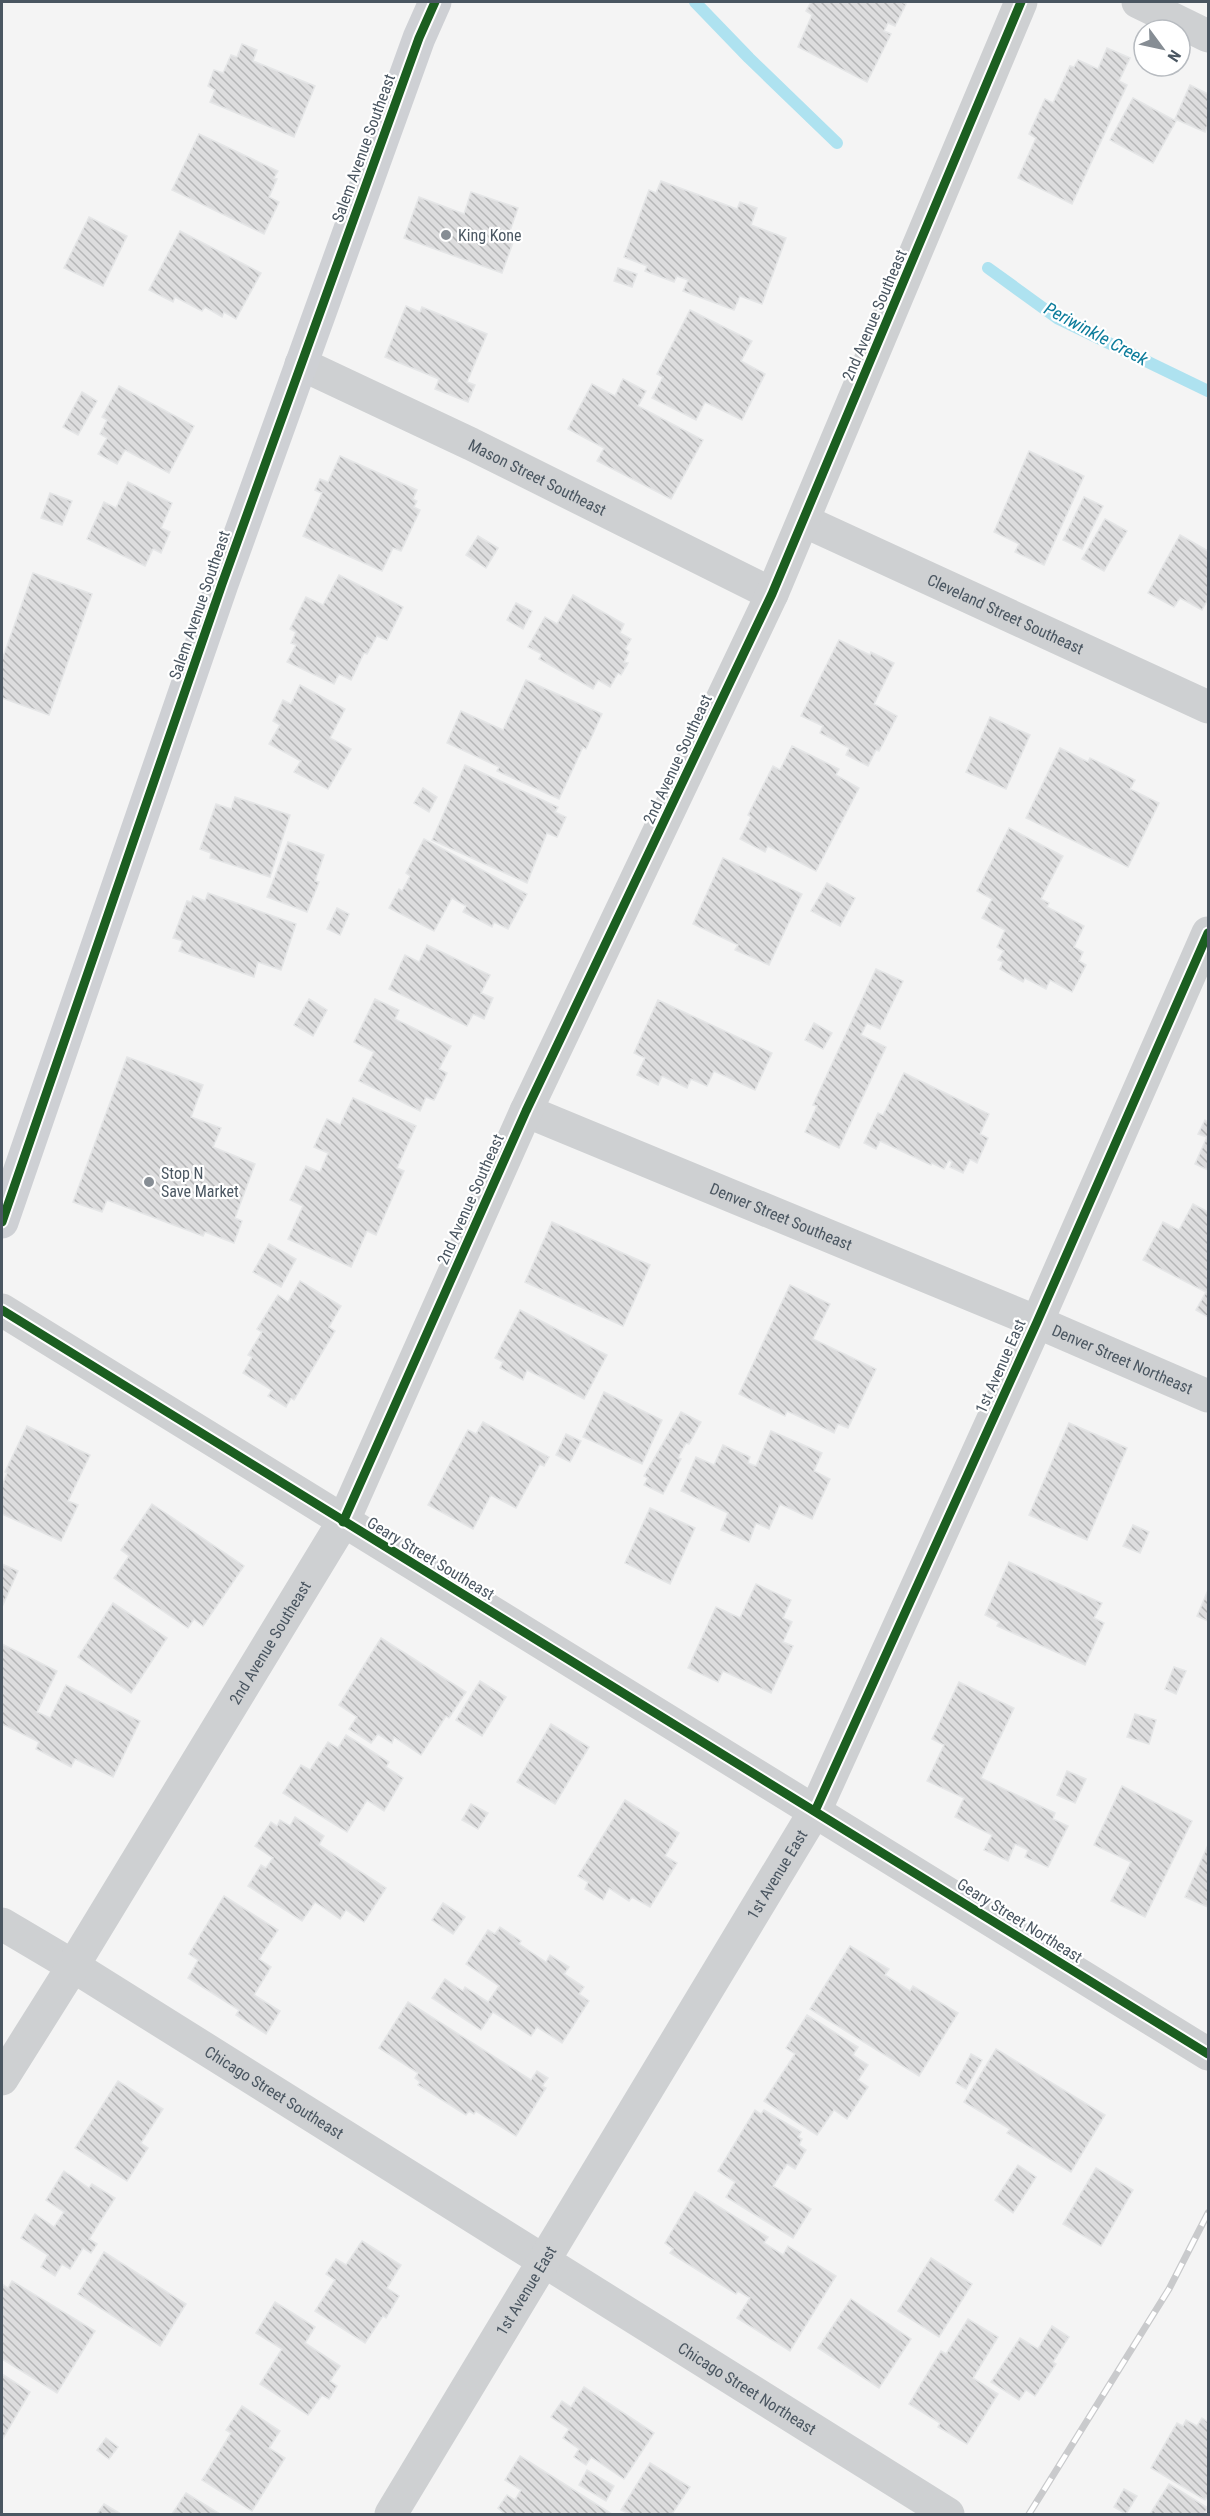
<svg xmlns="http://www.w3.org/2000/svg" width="1210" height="2516" viewBox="0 0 1210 2516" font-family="'Roboto Condensed',sans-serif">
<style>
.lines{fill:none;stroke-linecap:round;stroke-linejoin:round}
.stream{stroke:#aee2f0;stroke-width:12}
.building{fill:url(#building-back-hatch);stroke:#e5e6e7;stroke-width:1.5}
.street{stroke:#ced0d2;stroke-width:33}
.secondary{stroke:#ced0d4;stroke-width:33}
.rail-casing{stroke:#c9cacc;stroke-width:7}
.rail{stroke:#fff;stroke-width:4.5;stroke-dasharray:14;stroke-linecap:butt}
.cycleway-casing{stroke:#fff;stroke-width:13}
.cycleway{stroke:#1b5e20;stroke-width:9}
.poi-dot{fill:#868d94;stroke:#fff;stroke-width:2}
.labels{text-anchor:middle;stroke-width:4.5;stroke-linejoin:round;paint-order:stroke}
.street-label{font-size:16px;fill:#4a5661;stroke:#fff}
.poi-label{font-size:16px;fill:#4a5661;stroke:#fff;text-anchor:start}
.water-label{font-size:18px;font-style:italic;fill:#0c7c9b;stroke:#fff}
</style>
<defs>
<pattern id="building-back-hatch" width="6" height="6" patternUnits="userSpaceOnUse" patternTransform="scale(1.5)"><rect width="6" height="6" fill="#ddddde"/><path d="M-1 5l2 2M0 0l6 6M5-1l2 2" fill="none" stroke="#b5b6b7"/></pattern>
</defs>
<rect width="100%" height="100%" fill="#f4f4f4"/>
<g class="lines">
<g class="stream">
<polyline points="695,2 749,58 837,143"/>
<polyline points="988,268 1057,318 1208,391"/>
</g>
</g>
<g class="building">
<polygon points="811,2 902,2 906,4 895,26 888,23 884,31 891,34 867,82 798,47 812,15 806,11"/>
<polygon points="242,44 257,50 253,61 315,86 294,137 210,102 215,90 208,86 214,70 223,73 231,55 237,57"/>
<polygon points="1107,48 1130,58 1119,81 1127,85 1072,204 1018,178 1036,138 1029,134 1045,99 1053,103 1070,66 1074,67 1078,60 1098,69"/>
<polygon points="1190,85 1208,94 1208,124 1205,132 1175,119"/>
<polygon points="1133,98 1176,121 1153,163 1110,140"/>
<polygon points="199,134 278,171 274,178 277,179 269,197 279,202 264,234 172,190"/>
<polygon points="661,181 737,209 740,202 757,208 751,225 786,238 762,304 740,296 734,310 683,291 688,280 677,276 674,282 645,271 647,266 624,257 649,190 656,193"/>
<polygon points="471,192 518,208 510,231 516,234 502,273 404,238 419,197 464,214"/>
<polygon points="89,217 127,236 103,286 64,268"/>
<polygon points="180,231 261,273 236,319 224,312 222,317 205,307 202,311 175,297 173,302 149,290"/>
<polygon points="618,268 637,274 632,287 614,281"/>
<polygon points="406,306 420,312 422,307 487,334 467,382 475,385 468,402 435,389 439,379 385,357"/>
<polygon points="690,310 752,341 741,361 765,374 742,420 705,402 696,420 652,398 663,377 657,374"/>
<polygon points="623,379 646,391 638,406 703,440 671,499 597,461 604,448 568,429 592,384 615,396"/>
<polygon points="119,386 194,426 169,473 125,450 117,464 98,454 107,438 100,434 107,420 102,417"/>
<polygon points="82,392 97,401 78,435 63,427"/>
<polygon points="1029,451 1084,476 1044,565 1015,552 1019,544 994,532"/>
<polygon points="340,456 417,490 413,499 417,501 414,507 420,510 401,551 393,548 382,571 303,536 322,493 315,490 320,479 328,482"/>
<polygon points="128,482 172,503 161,528 170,532 161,553 153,549 145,566 87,539 104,502 116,508"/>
<polygon points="50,493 72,501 62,525 41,518"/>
<polygon points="1084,497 1103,506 1082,549 1063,540"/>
<polygon points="1105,519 1127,531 1104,571 1082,559"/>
<polygon points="1180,535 1208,551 1208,599 1202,610 1180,598 1174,607 1148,593"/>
<polygon points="478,536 498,548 486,568 466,555"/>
<polygon points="33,573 92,594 49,715 2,698 2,660"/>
<polygon points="339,575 403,607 387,640 377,636 367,654 364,653 351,680 339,674 334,684 287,662 296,645 291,643 296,632 290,629 306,597 323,605"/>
<polygon points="573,595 624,624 620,633 631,639 625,649 629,652 624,662 628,663 621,675 618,673 610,687 598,680 593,689 539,659 542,654 528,647 545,617 557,624"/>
<polygon points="516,603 532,611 523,629 507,620"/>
<polygon points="839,640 870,655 871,652 894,663 874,704 897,716 879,751 876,750 868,766 846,755 849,748 820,733 823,726 801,716"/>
<polygon points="526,680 602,714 586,749 583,747 559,799 497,771 499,767 447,743 461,711 503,730"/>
<polygon points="300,685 345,709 330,738 351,749 328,789 294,772 301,761 269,744 280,725 273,721 283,700 291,704"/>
<polygon points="990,717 1030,735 1006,789 966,772"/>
<polygon points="792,746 839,769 836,775 859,788 816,871 768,846 765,852 740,839 751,817 748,815 773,766 780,770"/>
<polygon points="1060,748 1088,762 1090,758 1135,780 1130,789 1159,803 1128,867 1026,818"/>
<polygon points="465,765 558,807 555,812 566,817 557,837 547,833 527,883 432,840"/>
<polygon points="423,788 437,797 429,812 414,803"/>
<polygon points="235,797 290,815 270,877 210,858 211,853 200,849 216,804 231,809"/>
<polygon points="1009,828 1063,856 1041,899 1049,903 1047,907 1084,926 1074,947 1083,952 1079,961 1086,965 1072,992 1050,980 1046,989 1025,978 1023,982 1000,969 1003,962 998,960 1004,951 997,947 1005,930 982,918 992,899 977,891"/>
<polygon points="424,839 527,894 508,929 494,922 492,927 463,912 466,906 452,898 434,931 389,908 399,889 402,891 410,876 406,873"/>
<polygon points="288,842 324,855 315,881 319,882 307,912 267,897"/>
<polygon points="723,858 802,894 769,965 735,950 738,945 693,924"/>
<polygon points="827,883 855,898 840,926 811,911"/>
<polygon points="208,893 296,924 281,970 258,962 254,977 179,951 183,941 173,938 187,901 191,902 193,896 205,901"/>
<polygon points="337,908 349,914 340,935 327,929"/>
<polygon points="427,945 490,975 481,993 493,998 484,1019 473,1014 467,1026 389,989 405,955 419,962"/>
<polygon points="876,969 903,981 880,1029 867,1023 861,1035 886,1047 839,1148 805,1132 817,1106 813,1105"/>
<polygon points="309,999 327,1010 313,1036 294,1025"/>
<polygon points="375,999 399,1010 395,1019 451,1046 439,1069 447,1073 434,1100 426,1097 420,1111 359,1081 374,1052 354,1042"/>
<polygon points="658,1000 772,1053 755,1090 714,1071 707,1086 691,1079 687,1088 662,1076 658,1085 637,1075 645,1058 634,1053"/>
<polygon points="814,1023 832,1033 823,1049 805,1040"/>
<polygon points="127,1057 203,1085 191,1117 221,1128 213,1147 255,1164 235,1218 242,1221 234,1243 205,1232 203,1236 107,1200 102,1212 73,1202"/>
<polygon points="904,1073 989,1114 980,1134 988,1138 977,1163 970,1159 963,1173 950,1167 952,1162 949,1160 944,1169 932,1163 931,1165 880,1141 876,1149 864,1143 878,1113 883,1115"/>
<polygon points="353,1098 416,1126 397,1168 404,1171 376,1235 367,1231 351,1267 288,1239 303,1206 290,1200 306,1166 320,1172 328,1153 314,1147 327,1119 340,1125"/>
<polygon points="1205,1120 1208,1122 1208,1170 1195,1164 1207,1137 1198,1134"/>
<polygon points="1193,1204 1208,1212 1208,1317 1196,1310 1206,1292 1143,1260 1163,1222 1179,1230"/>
<polygon points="552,1222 650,1265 623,1326 525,1282"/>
<polygon points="269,1244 296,1259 281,1287 253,1272"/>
<polygon points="300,1281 341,1306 329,1327 335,1331 294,1400 291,1398 286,1407 268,1396 272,1390 243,1373 252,1357 248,1355 262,1332 257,1329 278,1295 288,1302"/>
<polygon points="790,1285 830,1304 813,1339 876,1369 848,1428 838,1424 834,1433 787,1411 785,1416 739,1394"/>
<polygon points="520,1310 607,1355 584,1399 527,1370 523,1380 500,1368 503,1362 495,1358"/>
<polygon points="604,1392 662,1420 642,1464 583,1437"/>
<polygon points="681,1412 701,1422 689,1444 686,1443 678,1458 681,1459 663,1494 644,1485 648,1478 644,1476"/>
<polygon points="483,1422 549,1457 544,1466 540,1464 516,1508 491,1495 473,1529 428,1505 468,1430 476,1434"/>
<polygon points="1069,1423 1127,1448 1087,1540 1029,1515"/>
<polygon points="27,1426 90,1455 68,1501 78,1505 61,1541 2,1514 2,1486 7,1473 5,1472"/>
<polygon points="771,1431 822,1453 814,1471 830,1479 812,1519 780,1504 769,1529 756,1523 749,1542 721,1530 728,1513 681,1491 696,1457 714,1465 723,1445 750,1457 748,1463 756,1466"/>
<polygon points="566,1434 581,1441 570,1462 556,1455"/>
<polygon points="152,1504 244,1566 203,1626 194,1619 188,1628 114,1578 129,1556 121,1550"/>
<polygon points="650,1508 695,1528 670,1584 625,1563"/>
<polygon points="1133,1525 1149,1532 1140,1553 1123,1546"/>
<polygon points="1009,1562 1102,1603 1094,1618 1104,1623 1085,1665 997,1626 999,1622 985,1615"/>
<polygon points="2,1564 18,1571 2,1607"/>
<polygon points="756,1584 791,1600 783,1618 792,1622 783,1642 793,1646 771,1693 723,1671 718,1682 688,1668 716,1607 740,1618"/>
<polygon points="1208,1590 1208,1621 1197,1616"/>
<polygon points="113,1603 167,1638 131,1693 78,1657"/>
<polygon points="381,1638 466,1692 449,1718 446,1716 421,1755 394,1737 392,1743 378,1734 371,1743 349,1729 357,1717 339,1705"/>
<polygon points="2,1644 57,1671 37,1712 50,1718 66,1685 140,1721 113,1777 75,1759 71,1767 36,1749 39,1742 2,1724"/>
<polygon points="1174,1667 1186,1671 1176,1694 1165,1689"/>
<polygon points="480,1681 506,1697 482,1736 456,1720"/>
<polygon points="959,1682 1014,1708 981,1778 1055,1813 1053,1819 1068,1826 1048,1867 1025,1857 1028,1850 1015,1844 1008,1861 984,1850 992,1835 955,1817 964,1798 927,1781 944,1745 932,1739"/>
<polygon points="1135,1714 1156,1720 1149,1744 1127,1737"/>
<polygon points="551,1724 589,1747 555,1804 517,1782"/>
<polygon points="346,1735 389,1762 386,1767 403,1778 384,1811 367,1800 347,1832 283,1793 301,1765 310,1770 328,1742 338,1748"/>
<polygon points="1067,1771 1086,1779 1075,1803 1057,1795"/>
<polygon points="1122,1786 1192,1821 1145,1917 1111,1901 1131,1862 1094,1845"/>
<polygon points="625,1800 679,1833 665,1856 677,1863 650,1907 632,1897 629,1901 609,1888 603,1900 585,1889 588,1882 578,1876"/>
<polygon points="471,1804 488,1813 478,1829 462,1820"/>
<polygon points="295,1817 324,1836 319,1845 386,1888 364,1922 346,1910 340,1919 315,1902 302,1921 248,1886 261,1865 266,1868 273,1858 255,1846 271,1822 277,1826 280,1820 290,1826"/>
<polygon points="1208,1845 1208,1907 1185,1897"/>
<polygon points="224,1896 278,1930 259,1959 271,1967 254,1995 280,2011 266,2034 236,2015 239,2010 188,1978 198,1960 189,1954"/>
<polygon points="443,1903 465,1917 453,1934 432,1920"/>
<polygon points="500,1927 521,1941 519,1944 546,1962 550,1955 569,1967 564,1974 584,1987 579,1994 589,2001 562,2043 537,2027 531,2036 493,2012 481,2030 432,1998 445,1979 463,1991 465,1987 488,2002 499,1986 466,1964 488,1930 495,1934"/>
<polygon points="850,1946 889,1969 885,1975 910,1991 913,1986 958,2013 919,2076 810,2009"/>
<polygon points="408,2002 531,2080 537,2071 548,2078 542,2086 546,2088 516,2136 476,2111 474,2114 469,2111 466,2115 418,2085 420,2082 415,2078 418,2073 379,2048"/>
<polygon points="807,2015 858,2047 853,2055 868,2065 858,2080 868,2087 847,2119 834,2110 817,2135 764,2101 795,2054 786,2048"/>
<polygon points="996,2049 1105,2115 1071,2172 1007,2133 1010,2129 964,2102"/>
<polygon points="971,2054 982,2060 966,2089 956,2083"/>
<polygon points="118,2081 163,2109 141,2143 148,2148 127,2181 75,2148"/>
<polygon points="755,2110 761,2114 764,2110 801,2132 798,2137 802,2139 799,2145 806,2150 795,2169 787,2164 773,2186 811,2209 793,2238 726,2197 735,2182 718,2171"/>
<polygon points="1018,2165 1036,2177 1013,2213 995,2200"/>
<polygon points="1096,2168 1133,2190 1101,2246 1063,2224"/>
<polygon points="64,2171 89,2188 92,2184 115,2198 89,2239 97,2244 91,2253 83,2248 70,2269 62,2264 55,2276 41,2267 48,2255 21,2238 35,2214 54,2227 64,2212 46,2200"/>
<polygon points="695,2192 768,2237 764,2243 783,2255 788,2246 836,2276 790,2351 737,2318 750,2298 738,2291 736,2294 670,2253 673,2249 665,2243"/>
<polygon points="362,2241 401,2265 387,2288 399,2296 386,2318 383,2316 365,2343 315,2311 335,2280 326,2274 336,2259 346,2265"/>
<polygon points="104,2252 186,2304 160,2346 78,2294"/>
<polygon points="931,2258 972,2284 939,2337 898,2311"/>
<polygon points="12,2281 95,2331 57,2393 2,2359 2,2284 8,2288"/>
<polygon points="851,2299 911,2339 879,2388 818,2348"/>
<polygon points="275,2302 315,2327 305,2343 340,2366 330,2381 337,2386 329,2399 322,2395 308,2415 260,2384 282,2349 256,2333"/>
<polygon points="968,2319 998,2337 973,2378 998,2394 967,2444 938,2427 940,2423 909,2404 941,2351 946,2354"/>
<polygon points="1052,2326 1069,2337 1053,2362 1056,2364 1035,2396 1026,2390 1019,2400 991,2382 1020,2338 1038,2349"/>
<polygon points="2,2374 30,2392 2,2440"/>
<polygon points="584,2387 654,2433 624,2479 591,2457 586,2465 574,2457 579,2449 563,2438 569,2429 551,2417 562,2401 571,2407"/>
<polygon points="242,2406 280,2431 269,2448 285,2458 252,2511 202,2480 231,2433 226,2430"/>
<polygon points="1202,2418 1208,2422 1208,2499 1206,2498 1205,2500 1151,2468 1177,2423 1183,2426 1186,2420 1197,2426"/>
<polygon points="106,2438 118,2447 109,2459 97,2450"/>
<polygon points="520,2456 612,2514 505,2514 498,2508 507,2495 515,2500 521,2490 505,2480"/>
<polygon points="650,2463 690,2487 672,2514 629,2514 621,2510"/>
<polygon points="587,2470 614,2486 606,2501 579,2485"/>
<polygon points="1169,2484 1208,2508 1204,2514 1150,2514"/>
<polygon points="1124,2489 1137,2496 1126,2514 1114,2507"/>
<polygon points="186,2493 220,2514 172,2514"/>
<polygon points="104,2504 121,2514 97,2514"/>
</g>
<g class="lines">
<g class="street">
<polyline points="1138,2 1208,36"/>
<path id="s1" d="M301,364L471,444L772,594"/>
<path id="s2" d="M804,521L1208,707"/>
<path id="s3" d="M526,1111L1037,1322L1208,1396"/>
<polyline points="2,1310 1208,2054"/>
<path id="s4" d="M2,1924L73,1966L948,2514"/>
<path id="s5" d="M2,2079L73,1966L343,1522L526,1111L772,594L1021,2"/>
<path id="s6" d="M391,2514L815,1811L1037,1322L1208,933"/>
</g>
<polyline class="secondary" points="2,1222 222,584 419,38 435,2"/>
<defs>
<polyline id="rail" points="1029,2514 1169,2289 1208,2213"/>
</defs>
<use href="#rail" class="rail-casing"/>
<use href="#rail" class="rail"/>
<defs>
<g id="cycleway">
<polyline points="2,1222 222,584 419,38 435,2"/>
<polyline points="2,1310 1208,2054"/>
<polyline points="343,1522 526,1111 772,594 1021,2"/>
<polyline points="815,1811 1037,1322 1208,933"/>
</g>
</defs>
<use href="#cycleway" class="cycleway-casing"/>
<use href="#cycleway" class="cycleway"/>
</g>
<g class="poi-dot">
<circle cx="446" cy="235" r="6"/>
<circle cx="149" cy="1182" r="6"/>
</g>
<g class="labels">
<g class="street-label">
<text transform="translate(363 148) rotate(-70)" y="6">Salem Avenue Southeast</text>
<text transform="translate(874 315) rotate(-67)" y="6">2nd Avenue Southeast</text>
<text dy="6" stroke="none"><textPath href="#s1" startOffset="262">Mason Street Southeast</textPath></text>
<text transform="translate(199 605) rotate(-71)" y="6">Salem Avenue Southeast</text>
<text dy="6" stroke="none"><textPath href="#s2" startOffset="222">Cleveland Street Southeast</textPath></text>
<text transform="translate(677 759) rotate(-65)" y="6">2nd Avenue Southeast</text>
<text transform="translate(470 1199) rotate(-66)" y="6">2nd Avenue Southeast</text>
<text dy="6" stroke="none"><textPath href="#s3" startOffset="276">Denver Street Southeast</textPath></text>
<text dy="6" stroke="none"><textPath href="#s3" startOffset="646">Denver Street Northeast</textPath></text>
<text transform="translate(1000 1366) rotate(-66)" y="6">1st Avenue East</text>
<text transform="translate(431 1558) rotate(31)" y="6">Geary Street Southeast</text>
<text dy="6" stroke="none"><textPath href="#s5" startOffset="512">2nd Avenue Southeast</textPath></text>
<text dy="6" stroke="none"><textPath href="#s6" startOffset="747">1st Avenue East</textPath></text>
<text transform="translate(1020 1920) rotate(32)" y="6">Geary Street Northeast</text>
<text dy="6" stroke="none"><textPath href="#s4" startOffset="320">Chicago Street Southeast</textPath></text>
<text dy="6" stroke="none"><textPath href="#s6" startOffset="261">1st Avenue East</textPath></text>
<text dy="6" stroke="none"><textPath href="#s4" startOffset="878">Chicago Street Northeast</textPath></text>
</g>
<g class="poi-label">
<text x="458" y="241">King Kone</text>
<text x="161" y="1179">Stop N<tspan x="161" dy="18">Save Market</tspan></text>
</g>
<g class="water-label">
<text transform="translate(1096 334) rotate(28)" y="6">Periwinkle Creek</text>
</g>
</g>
<rect width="1210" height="2516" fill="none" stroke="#4a5661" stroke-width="6"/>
<g transform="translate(1162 48) rotate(123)"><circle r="28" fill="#ffffff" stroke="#b7bbc0" stroke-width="1.5"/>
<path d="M0-4.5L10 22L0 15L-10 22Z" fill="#868d94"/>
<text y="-9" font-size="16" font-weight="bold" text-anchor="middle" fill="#4a5661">N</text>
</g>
</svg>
